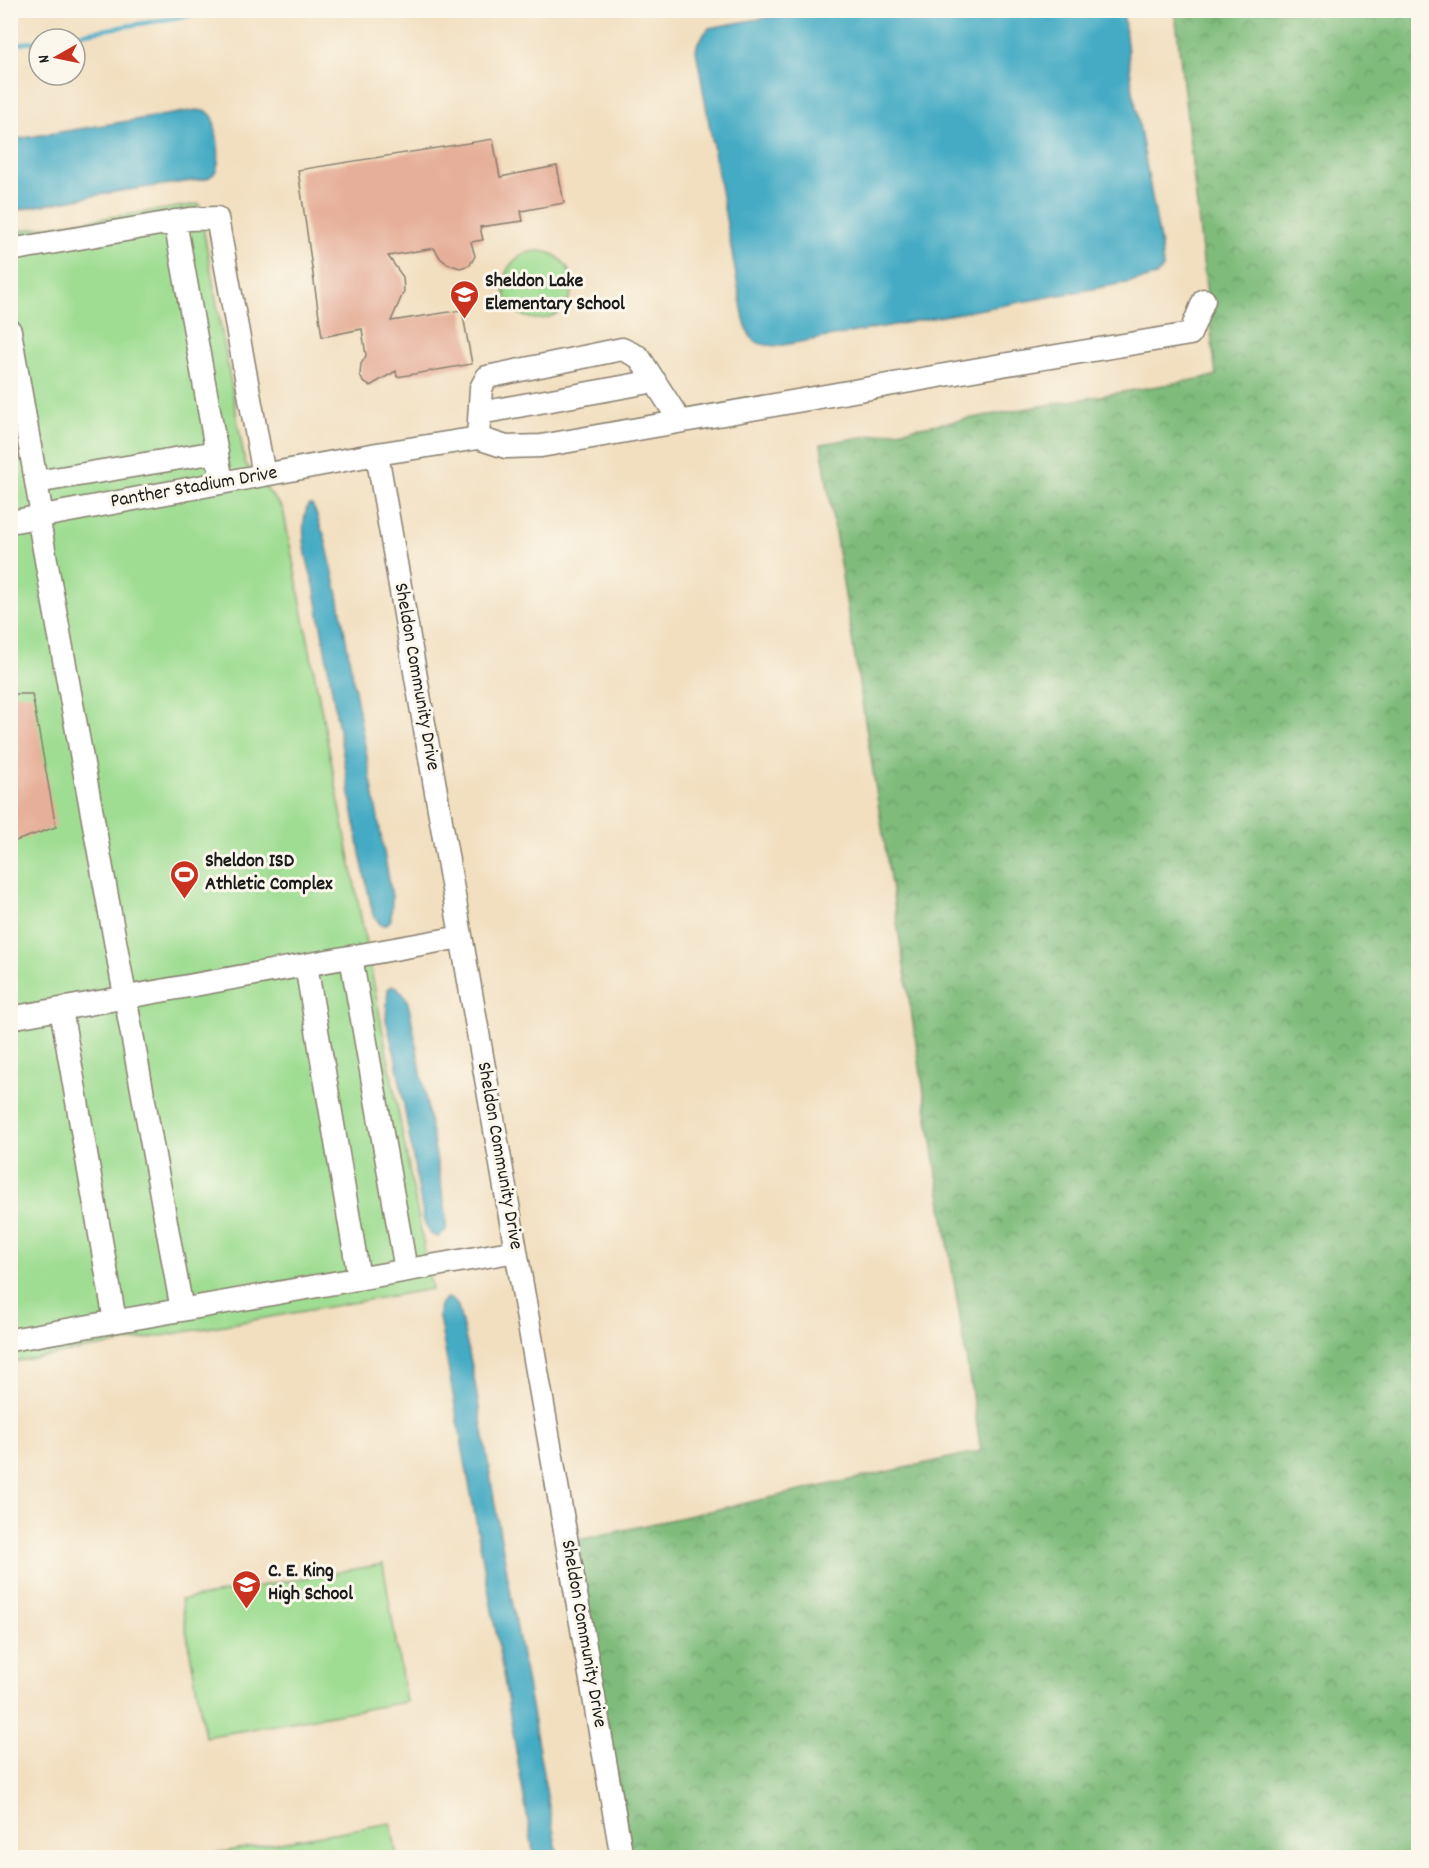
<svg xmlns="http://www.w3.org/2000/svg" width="1429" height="1868" font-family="Dekko,sans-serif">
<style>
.forest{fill:url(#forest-crowns);stroke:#4e6c4c;stroke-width:1.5}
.green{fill:#9fdd92;stroke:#5e7c57;stroke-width:1.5}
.water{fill:#44abc4;stroke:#306470;stroke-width:1.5}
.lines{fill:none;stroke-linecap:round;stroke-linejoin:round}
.stream{stroke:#44abc4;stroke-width:4.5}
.building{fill:#e6af99}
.minor-casing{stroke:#877e6e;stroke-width:25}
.minor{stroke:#fff;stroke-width:22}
.labels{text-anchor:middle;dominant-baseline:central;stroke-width:6;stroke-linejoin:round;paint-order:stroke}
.poi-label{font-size:20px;font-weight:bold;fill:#1c1c1c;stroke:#fbf7ec;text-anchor:start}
.street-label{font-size:20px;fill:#1c1c1c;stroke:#fbf7ec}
</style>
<defs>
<pattern id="forest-crowns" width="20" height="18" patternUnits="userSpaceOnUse" patternTransform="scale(1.5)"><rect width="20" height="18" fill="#7fbc7c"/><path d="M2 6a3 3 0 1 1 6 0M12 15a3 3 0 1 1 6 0" fill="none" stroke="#679865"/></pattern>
</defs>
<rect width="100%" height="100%" fill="#fbf7ec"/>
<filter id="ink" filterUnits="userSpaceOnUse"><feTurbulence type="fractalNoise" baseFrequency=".0167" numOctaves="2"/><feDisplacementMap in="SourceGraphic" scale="12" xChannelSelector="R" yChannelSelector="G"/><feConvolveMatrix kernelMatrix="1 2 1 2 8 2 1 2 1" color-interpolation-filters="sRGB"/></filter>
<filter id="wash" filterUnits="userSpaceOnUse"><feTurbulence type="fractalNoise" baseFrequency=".008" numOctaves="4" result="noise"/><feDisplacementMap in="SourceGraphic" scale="24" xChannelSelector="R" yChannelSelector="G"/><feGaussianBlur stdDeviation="1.35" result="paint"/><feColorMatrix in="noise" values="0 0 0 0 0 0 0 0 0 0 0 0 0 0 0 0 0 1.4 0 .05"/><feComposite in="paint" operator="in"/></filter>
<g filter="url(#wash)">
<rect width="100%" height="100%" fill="#f2dfc0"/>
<path class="forest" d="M1175 11H1415L1418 15V1857H632L574 1541 981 1451 821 444 1216 376Z"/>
<path class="green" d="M199 204 245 463 283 509 432 1289 11 1362V232Z
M504 285a34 34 0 1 1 68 0a34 34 0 1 1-68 0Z
M383 1564 406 1702 205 1737 181 1600Z
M391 1823 397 1857H193Z"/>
<path class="water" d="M803 11H1123L1132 85 1161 247 1163 268 1156 276 1131 282 778 346C756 345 750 343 744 320L696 50 698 42 709 28Z
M197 110 208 112 213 117C216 131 222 156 216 170 215 175 209 177 206 179L120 191 11 211V140Z
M308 505H312C318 514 318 525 324 534L338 595 392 897 391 920 386 925H381L373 915 360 853 314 585C307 562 298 528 308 505Z
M392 986 397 987 407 999 411 1016 446 1213V1230L438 1237 430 1234 424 1221 396 1059 386 1020 388 989Z
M447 1298 453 1300 458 1306 472 1366 498 1522 558 1857H534L497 1638 439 1317C439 1307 439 1303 447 1298Z"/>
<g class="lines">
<path class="stream" d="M49 39 222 10
M10 45 39 41"/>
</g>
<g id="blocks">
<path class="building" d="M493 139 500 177 557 166 564 203 521 211 523 221 480 227 483 240 471 242 475 256 470 265 460 268 448 264 441 259 434 248 388 256 403 277 404 291 391 321 462 310 472 364 397 377 396 371 370 386 363 382 360 375 361 364 366 356 362 329 322 337 298 170Z
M10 694H32L56 827 10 843Z"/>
</g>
</g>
<g filter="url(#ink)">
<use href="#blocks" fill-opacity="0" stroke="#877e6e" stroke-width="1.5"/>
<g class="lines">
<defs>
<path id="minor" d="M175 221 222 482
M10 250 189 219 217 218 264 475
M10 331 42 516
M480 413 655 381
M478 438 481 388 487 377 622 349 639 357 680 421
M377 454 622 1858
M36 482 217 452
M38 516 182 1310
M10 522 377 454 478 438 506 447 541 446 996 366 1190 334 1204 300
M351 957 406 1270
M306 965 359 1278
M61 1009 115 1321
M10 1018 461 937
M10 1340 516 1251"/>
</defs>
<use href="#minor" class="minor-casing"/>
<use href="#minor" class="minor"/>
</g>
</g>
<defs>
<symbol id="school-pin" viewBox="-11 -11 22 30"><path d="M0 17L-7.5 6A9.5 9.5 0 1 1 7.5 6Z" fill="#c8321e" stroke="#fbf7ec"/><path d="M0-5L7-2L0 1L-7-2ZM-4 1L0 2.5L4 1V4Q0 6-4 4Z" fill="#fff"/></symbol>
<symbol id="stadium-pin" viewBox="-11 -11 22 30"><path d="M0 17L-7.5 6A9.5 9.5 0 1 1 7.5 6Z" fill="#c8321e" stroke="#fbf7ec"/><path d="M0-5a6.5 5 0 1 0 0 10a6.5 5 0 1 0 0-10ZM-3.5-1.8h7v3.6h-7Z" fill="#fff"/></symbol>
</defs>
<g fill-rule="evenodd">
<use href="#school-pin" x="448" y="278" width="33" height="45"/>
<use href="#stadium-pin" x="168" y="858" width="33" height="45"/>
<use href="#school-pin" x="230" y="1568" width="33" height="45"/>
</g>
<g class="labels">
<g class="poi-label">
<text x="485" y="282">Sheldon Lake<tspan x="485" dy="23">Elementary School</tspan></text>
<text x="205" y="862">Sheldon ISD<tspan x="205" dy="23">Athletic Complex</tspan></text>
<text x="268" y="1572">C. E. King<tspan x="268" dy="23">High School</tspan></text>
</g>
<g class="street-label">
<text transform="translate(194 488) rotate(-10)">Panther Stadium Drive</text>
<text transform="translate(416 677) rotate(80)">Sheldon Community Drive</text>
<text transform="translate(499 1156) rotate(80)">Sheldon Community Drive</text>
<text transform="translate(583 1634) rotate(80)">Sheldon Community Drive</text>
</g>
</g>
<rect width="1429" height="1868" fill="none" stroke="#fbf7ec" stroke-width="36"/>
<g transform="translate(57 57) rotate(261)"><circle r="28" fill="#fbf7ec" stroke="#a29f99" stroke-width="1.5"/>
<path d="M0-4.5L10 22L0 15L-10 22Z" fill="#c8321e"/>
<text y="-9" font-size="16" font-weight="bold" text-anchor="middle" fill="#1c1c1c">N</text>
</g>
</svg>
